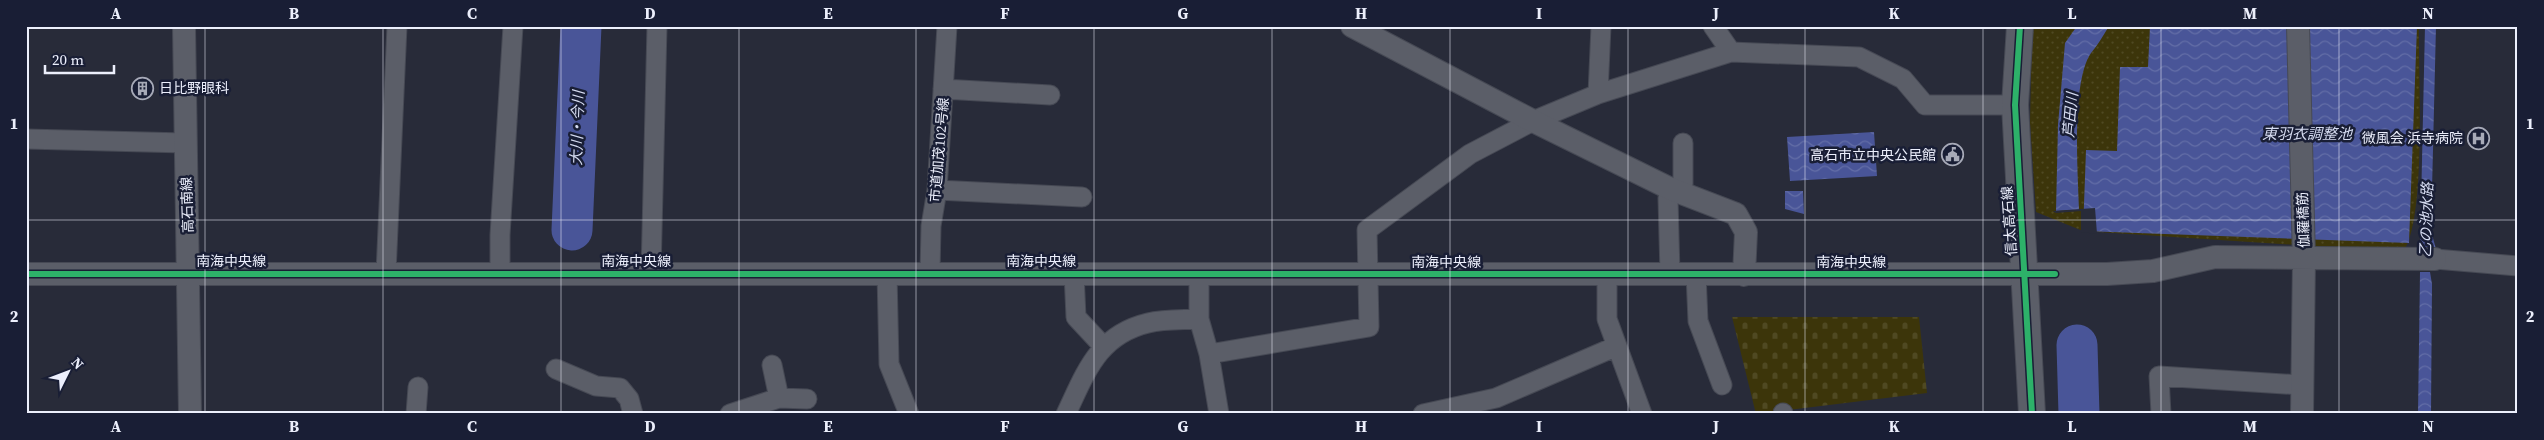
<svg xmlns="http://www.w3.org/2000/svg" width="2544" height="440" font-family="'Source Serif 4','Noto Sans JP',serif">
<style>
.cemetery{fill:url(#cemetery-stones)}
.park{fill:url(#park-dots)}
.water{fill:url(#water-waves)}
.pier{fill:#282b39}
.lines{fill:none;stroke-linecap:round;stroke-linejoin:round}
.river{stroke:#495598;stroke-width:41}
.minor-casing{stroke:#464954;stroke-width:21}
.tertiary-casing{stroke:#464954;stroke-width:24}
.secondary-casing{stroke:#464954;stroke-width:28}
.minor{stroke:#5b5e68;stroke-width:19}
.tertiary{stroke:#5b5e68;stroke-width:22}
.secondary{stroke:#5b5e68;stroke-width:26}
.cycleway-casing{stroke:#191e35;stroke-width:9}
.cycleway{stroke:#2db169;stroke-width:6}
.grid{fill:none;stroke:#eceffc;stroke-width:1;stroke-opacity:0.55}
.labels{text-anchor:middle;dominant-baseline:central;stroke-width:5;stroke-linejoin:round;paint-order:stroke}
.poi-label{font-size:14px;fill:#eceffc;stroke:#191e35;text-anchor:end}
.street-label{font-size:14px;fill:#eceffc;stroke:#191e35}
.water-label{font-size:15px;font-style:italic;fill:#d6dcf1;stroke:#191e35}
.neatline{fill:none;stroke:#eceffc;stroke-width:2}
.grid-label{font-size:16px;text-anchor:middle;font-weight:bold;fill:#eceffc}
</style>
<defs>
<pattern id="cemetery-stones" width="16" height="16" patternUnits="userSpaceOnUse" patternTransform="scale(1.25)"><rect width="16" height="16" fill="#3c350a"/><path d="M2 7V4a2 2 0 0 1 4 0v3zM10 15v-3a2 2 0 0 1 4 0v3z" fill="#4f4922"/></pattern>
<pattern id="park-dots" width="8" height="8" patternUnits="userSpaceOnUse" patternTransform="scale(1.25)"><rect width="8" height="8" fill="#3c350a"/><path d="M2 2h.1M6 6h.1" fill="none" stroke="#4f4922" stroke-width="1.8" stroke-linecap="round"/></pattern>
<pattern id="water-waves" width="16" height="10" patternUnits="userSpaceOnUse" patternTransform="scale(1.25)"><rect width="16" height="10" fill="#495598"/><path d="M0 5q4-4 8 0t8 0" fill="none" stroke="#636ea7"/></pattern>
</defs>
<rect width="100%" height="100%" fill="#282b39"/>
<path class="cemetery" d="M1732 317H1919L1927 393 1756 414Z"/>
<path class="park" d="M2032 26H2419C2418 74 2427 218 2403 252L2083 231 2036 212 2030 123Z"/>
<path class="water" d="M2077 26H2109C2103 36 2097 46 2091 53 2071 82 2078 175 2079 210L2056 211 2058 125 2065 43Z
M2150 26H2417L2409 243 2083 231 2086 150 2117 151 2120 67H2148Z
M2425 26H2436L2431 231 2436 249 2420 250Z
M1874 132 1877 176 1790 181 1787 137Z
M1785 191H1803L1804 214 1785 209Z
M2420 272H2430L2432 284 2431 414H2418Z
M2085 343 2087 380H2068L2067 344Z
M2098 404V414H2059V406Z"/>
<path class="pier" d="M2095 208 2097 234 2081 232V211L2056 213 2053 211Z"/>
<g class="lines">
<path class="river" d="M572 230 581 26
M2077 345 2079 414"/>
<defs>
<path id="minor" d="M1713 26 1731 52
M943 89 1050 95
M1598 94 1601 26
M26 139 185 143
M937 190 1082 197
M2435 259 2518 266
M386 273 397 26
M500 273V235L513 26
M651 273 657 26
M887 273 889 364 909 414
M930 273 931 226 937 190 947 26
M1074 273 1076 317 1103 346
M1607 273V319L1642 414
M1199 274V319L1209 354 1219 414
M1670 274 1668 198 1683 184V143
M1696 274 1698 321 1722 385
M1209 354 1369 327 1367 230 1470 154 1533 121 1598 94 1731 52 1859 57 1903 79 1925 105H2015
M772 365 779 398
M556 369 596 386 620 388 629 399 633 414
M1783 413V414
M416 414 418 387
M730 414 779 398 807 399
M1066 414C1086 372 1098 335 1148 323 1164 319 1183 320 1199 319
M1423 414 1496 398 1617 346
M2161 414 2159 376 2301 385"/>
<path id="tertiary" d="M184 26C185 156 189 284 190 414
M1352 26 1533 121 1671 189 1736 214 1746 232 1744 275
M2298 26 2304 259 2302 414
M26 274H2107L2153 271 2215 257 2435 259"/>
<path id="secondary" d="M2020 26 2015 105 2032 414"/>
</defs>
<use href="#minor" class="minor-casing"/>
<use href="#tertiary" class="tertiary-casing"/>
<use href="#secondary" class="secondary-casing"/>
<use href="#minor" class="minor"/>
<use href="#tertiary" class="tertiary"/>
<use href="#secondary" class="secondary"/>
<defs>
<path id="cycleway" d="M2020 26 2015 105 2032 414
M26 274H2055"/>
</defs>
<use href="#cycleway" class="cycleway-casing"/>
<use href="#cycleway" class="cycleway"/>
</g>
<path class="grid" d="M205 26V414M383 26V414M561 26V414M739 26V414M916 26V414M1094 26V414M1272 26V414M1450 26V414M1628 26V414M1805 26V414M1983 26V414M2161 26V414M2339 26V414M26 220H2518"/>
<defs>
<symbol id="building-ring" viewBox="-11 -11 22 22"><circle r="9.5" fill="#191e35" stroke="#a7aab8" stroke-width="1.5"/><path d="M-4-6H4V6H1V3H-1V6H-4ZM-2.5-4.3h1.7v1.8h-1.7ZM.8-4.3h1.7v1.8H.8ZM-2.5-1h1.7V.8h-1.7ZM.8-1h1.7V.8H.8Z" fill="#a7aab8"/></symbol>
<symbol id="hospital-ring" viewBox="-11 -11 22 22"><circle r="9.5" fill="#191e35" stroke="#a7aab8" stroke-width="1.5"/><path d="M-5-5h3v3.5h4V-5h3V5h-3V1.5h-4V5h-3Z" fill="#a7aab8"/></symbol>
<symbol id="civic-ring" viewBox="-11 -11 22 22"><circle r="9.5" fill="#191e35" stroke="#a7aab8" stroke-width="1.5"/><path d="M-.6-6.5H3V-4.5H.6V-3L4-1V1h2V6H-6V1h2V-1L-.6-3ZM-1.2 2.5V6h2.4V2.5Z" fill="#a7aab8"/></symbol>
</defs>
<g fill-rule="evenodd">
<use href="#building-ring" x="130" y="76" width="25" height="25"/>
<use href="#hospital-ring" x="2466" y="126" width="25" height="25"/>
<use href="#civic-ring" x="1940" y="142" width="25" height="25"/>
</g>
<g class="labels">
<g class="poi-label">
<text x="159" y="88" text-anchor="start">日比野眼科</text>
<text x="2463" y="138">微風会 浜寺病院</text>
<text x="1936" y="155">高石市立中央公民館</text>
</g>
<g class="street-label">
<text transform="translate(939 150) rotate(-85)">市道加茂102号線</text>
<text transform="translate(187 205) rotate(-92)">高石南線</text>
<text transform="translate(2303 220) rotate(-92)">伽羅橋筋</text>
<text transform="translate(2009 221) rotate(-94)">信太高石線</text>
<text x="231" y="261">南海中央線</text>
<text x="636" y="261">南海中央線</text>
<text x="1041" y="261">南海中央線</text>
<text x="1446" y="262">南海中央線</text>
<text x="1851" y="262">南海中央線</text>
</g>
<g class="water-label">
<text transform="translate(2070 115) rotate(-85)">芦田川</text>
<text transform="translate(577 128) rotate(-88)">大川・今川</text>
<text x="2307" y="133">東羽衣調整池</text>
<text transform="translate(2426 220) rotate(-88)">乙の池水路</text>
</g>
</g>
<rect width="2544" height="440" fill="none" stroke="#191e35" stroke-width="55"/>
<g transform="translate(68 372) rotate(48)" stroke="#191e35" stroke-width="4" paint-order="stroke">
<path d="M0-4L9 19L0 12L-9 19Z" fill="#eceffc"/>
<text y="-8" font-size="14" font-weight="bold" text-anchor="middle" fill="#eceffc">N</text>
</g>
<path d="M45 65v8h69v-8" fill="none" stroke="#eceffc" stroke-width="2.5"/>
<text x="52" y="65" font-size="15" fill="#eceffc" stroke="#191e35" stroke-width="4" paint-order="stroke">20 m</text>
<rect x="28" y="28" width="2488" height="384" class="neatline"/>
<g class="grid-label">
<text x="116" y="19">A</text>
<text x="294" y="19">B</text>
<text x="472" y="19">C</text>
<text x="650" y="19">D</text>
<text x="828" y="19">E</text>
<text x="1005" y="19">F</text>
<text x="1183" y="19">G</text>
<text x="1361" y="19">H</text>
<text x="1539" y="19">I</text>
<text x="1716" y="19">J</text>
<text x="1894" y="19">K</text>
<text x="2072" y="19">L</text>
<text x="2250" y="19">M</text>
<text x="2428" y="19">N</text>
<text x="14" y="129">1</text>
<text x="2530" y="129">1</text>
<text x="14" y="322">2</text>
<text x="2530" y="322">2</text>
<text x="116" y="432">A</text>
<text x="294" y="432">B</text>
<text x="472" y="432">C</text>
<text x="650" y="432">D</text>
<text x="828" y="432">E</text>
<text x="1005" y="432">F</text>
<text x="1183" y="432">G</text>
<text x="1361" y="432">H</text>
<text x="1539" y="432">I</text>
<text x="1716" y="432">J</text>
<text x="1894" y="432">K</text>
<text x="2072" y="432">L</text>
<text x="2250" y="432">M</text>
<text x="2428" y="432">N</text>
</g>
</svg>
